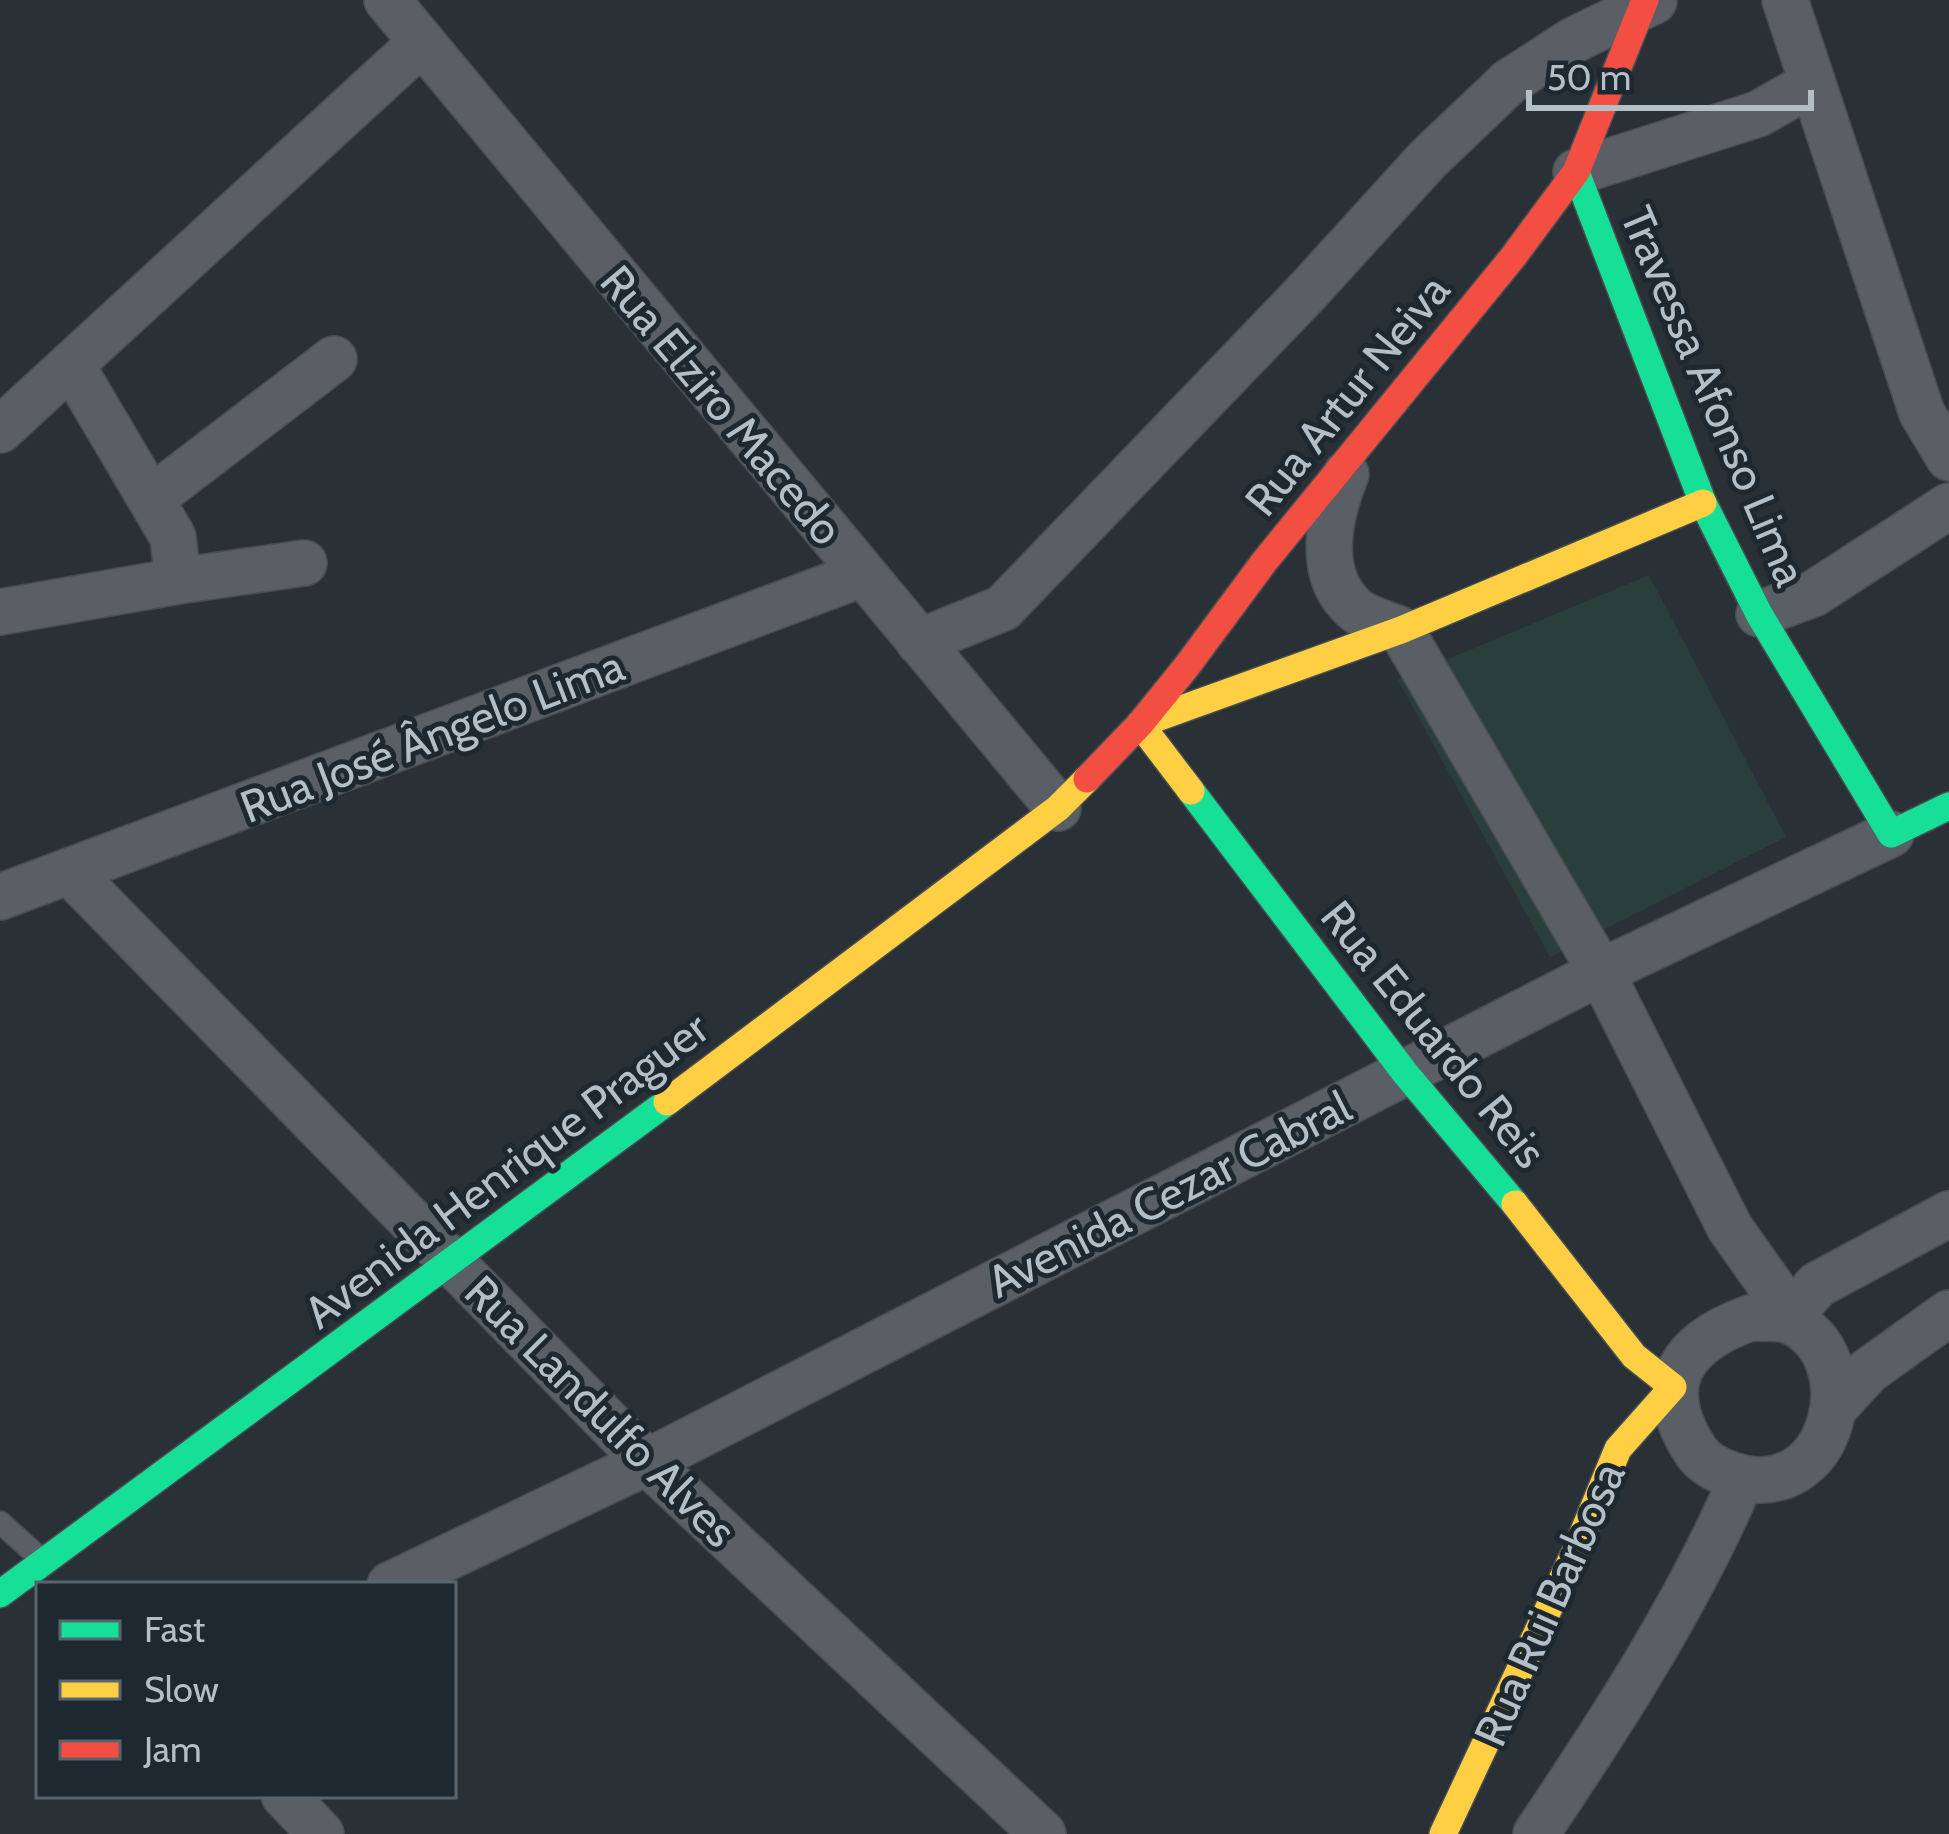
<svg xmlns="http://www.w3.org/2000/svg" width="1949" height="1834" font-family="Cabin,sans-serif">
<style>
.green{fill:#2a3e3c}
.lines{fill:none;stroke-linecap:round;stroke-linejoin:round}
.lane-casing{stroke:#484d51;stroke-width:24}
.street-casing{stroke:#484d51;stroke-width:48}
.fast-casing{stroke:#484d51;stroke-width:30}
.slow-casing{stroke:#484d51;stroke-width:30}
.jam-casing{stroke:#484d51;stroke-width:30}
.lane{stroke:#595f64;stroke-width:21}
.street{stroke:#595f64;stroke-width:45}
.fast{stroke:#16e098;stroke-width:27}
.slow{stroke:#ffcf43;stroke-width:27}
.jam{stroke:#f24e42;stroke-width:27}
.labels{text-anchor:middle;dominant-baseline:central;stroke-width:10;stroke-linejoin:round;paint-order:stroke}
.street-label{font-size:45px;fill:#b4bec7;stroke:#1d2830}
</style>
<rect width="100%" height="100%" fill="#2a3136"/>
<path class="green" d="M1649 575 1786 837 1550 957 1398 680Z"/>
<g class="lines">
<defs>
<path id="lane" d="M0 1522 41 1559"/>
<path id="street" d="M387 0 1058 808
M1785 0 1922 413 1949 458
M1576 172 1758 114 1811 84
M0 430 422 42
M1346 474C1329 516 1315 576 1356 610 1367 619 1387 624 1401 630L1601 972 1730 1228 1776 1293 1786 1320 1817 1285 1949 1214
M152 498 334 359
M178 581 304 563
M0 612 178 581 173 537 72 366
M1759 614 1813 594 1949 506
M919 642 1003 608 1306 293 1428 159 1509 82 1574 40 1654 1
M70 872 647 1462 1043 1834
M0 897 862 574
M1750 1318C1760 1319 1777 1317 1787 1320 1870 1351 1837 1509 1732 1475 1717 1470 1703 1463 1695 1450 1652 1383 1683 1342 1750 1318Z
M1834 1408 1868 1371 1949 1313
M390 1585 647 1462 1601 972 1891 834
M284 1795 321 1834
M1536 1834C1612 1721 1688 1604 1742 1478"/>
<path id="fast" d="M1576 172 1703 503 1759 614 1891 834 1949 806
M1191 791 1405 1073 1515 1204
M0 1594 667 1102"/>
<path id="slow" d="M1191 791 1140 724 1401 630 1703 503
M667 1102 1058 808 1087 779
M1443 1834 1577 1548 1618 1449 1673 1387 1634 1356 1515 1204"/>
<path id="jam" d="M1087 779 1140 724 1187 666 1264 562 1513 257 1576 172 1645 0"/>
</defs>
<use href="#lane" class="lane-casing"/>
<use href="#street" class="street-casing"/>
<use href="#fast" class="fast-casing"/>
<use href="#slow" class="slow-casing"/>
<use href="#jam" class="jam-casing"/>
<use href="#lane" class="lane"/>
<use href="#street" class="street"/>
<use href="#fast" class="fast"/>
<use href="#slow" class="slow"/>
<use href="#jam" class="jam"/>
</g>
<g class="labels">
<g class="street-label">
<text transform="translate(1347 395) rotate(-51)">Rua Artur Neiva</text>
<text transform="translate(1714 396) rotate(67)">Travessa Afonso Lima</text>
<text transform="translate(722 405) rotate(50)">Rua Elziro Macedo</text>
<text transform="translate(432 736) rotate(-21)">Rua José Ângelo Lima</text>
<text transform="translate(1434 1034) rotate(51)">Rua Eduardo Reis</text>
<text transform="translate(506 1170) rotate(-37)">Avenida Henrique Praguer</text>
<text transform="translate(1169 1194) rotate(-27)">Avenida Cezar Cabral</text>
<text transform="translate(601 1411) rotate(45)">Rua Landulfo Alves</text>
<text transform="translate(1549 1604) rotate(-66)">Rua Rui Barbosa</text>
</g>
</g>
<rect x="36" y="1582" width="420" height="216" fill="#1d2830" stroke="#59646c" stroke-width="3"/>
<rect x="60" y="1621" width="60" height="18" fill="#16e098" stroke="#59646c" stroke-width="3"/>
<text x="144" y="1642" font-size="36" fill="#b4bec7">Fast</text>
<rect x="60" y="1681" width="60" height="18" fill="#ffcf43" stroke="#59646c" stroke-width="3"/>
<text x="144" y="1702" font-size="36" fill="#b4bec7">Slow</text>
<rect x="60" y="1741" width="60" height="18" fill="#f24e42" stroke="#59646c" stroke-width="3"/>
<text x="144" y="1762" font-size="36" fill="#b4bec7">Jam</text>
<path d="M1529 90v18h282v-18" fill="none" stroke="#b4bec7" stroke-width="6"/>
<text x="1547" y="90" font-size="36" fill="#b4bec7" stroke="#1d2830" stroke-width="9" paint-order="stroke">50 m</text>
</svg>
